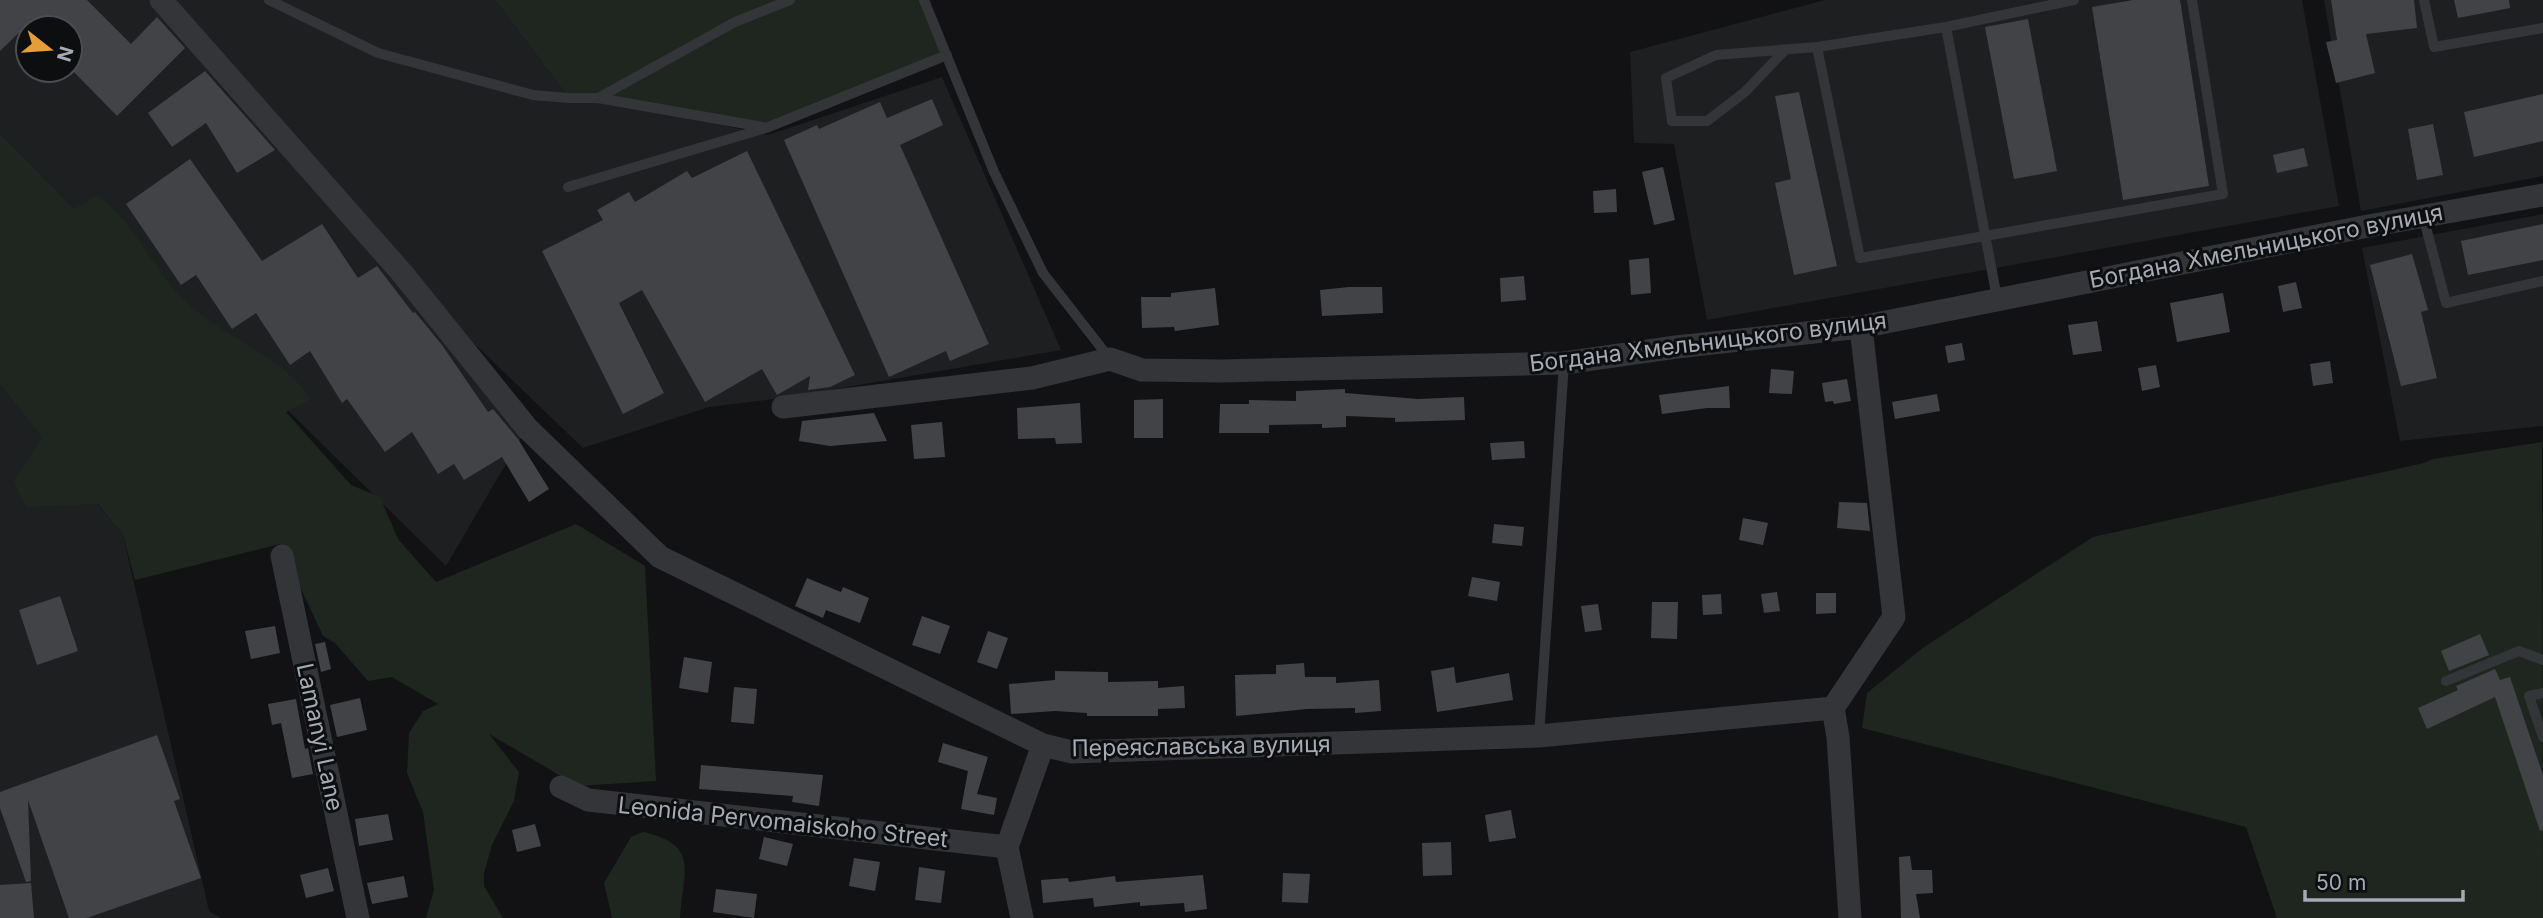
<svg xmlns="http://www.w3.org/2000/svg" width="2543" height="918" font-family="Inter,sans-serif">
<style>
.built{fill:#1e1f21;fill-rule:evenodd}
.green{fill:#1f261f}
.building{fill:#414347}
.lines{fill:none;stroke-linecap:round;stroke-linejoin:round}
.lane{stroke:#343539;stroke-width:10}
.street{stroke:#343539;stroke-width:23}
.labels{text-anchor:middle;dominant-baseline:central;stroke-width:6;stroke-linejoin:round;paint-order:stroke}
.street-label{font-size:23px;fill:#a5aab4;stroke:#0d0e0f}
</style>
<rect width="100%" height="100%" fill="#121214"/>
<path class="built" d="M0 0H495L569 98H598L768 135 942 77 1061 350 789 397 709 407 583 448 407 279 527 428 446 566 260 383 53 190 0 134ZM28 28H70V70H28Z
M1825 0H2302L2339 206 1707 320 1674 144 1634 143 1630 52Z
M2324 0H2543V176L2361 211Z
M2543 214V426L2400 441 2362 248Z
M0 385 123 535 209 911 221 918H0Z"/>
<path class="green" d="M495 0H923L947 55 766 128 569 98Z
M0 134 74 209 97 195C138 225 151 269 185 301 224 338 279 353 311 399L286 412 351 485 380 497 398 539 436 582 576 524 645 566 656 781 578 786 489 734 519 772 514 801 492 845 484 873V886L503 918H426L434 890 423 812 407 773 409 733 423 711 438 704 392 677 368 681 335 643 323 636 280 544 135 580 123 535 98 504 26 507 14 481 42 437 0 385Z
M2542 442 2543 918H2277L2246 827 1862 728 1867 693 1924 647 2093 537 2424 463 2433 459Z
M643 832C700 845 683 870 680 918H612L604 883 631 837Z"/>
<path class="building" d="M0 0H87L131 44 157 17 185 48 117 116 70 68V28H24L0 51Z
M2133 0H2180L2209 186 2123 200 2092 7Z
M2331 0H2414L2417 28 2366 34 2375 73 2336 83 2326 42 2337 40Z
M2454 0H2509L2510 8 2458 18Z
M2028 19 2057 171 2014 179 1985 27Z
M205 71 275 150 237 173 206 123 172 147 148 113Z
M1799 92 1837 266 1794 275 1775 183 1791 179 1775 96Z
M2543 94V141L2474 157 2464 112Z
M932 99 943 125 900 145 989 344 950 361 946 351 889 377 784 140 817 125 819 129 880 102 887 118Z
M2433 124 2443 175 2417 180 2408 129Z
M2304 148 2308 166 2277 173 2273 155Z
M747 151 855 375 830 387 808 390 810 376 777 395 762 369 705 402 642 290 619 303 664 393 623 414 542 251 603 220 597 210 629 192 635 202 687 171 692 178Z
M190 159 262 261 322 224 358 278 377 266 413 313 415 312 442 345 488 412 493 409 518 439 549 489 529 502 502 457 464 480 454 464 438 474 412 432 385 452 347 399 342 403 310 351 290 365 256 313 232 329 196 275 181 285 126 204Z
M1663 167 1675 220 1654 225 1642 172Z
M1616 189 1617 212 1594 213 1593 191Z
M2543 224V260L2468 275 2461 241Z
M2412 254 2428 310 2421 312 2437 378 2401 386 2370 265Z
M1649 258 1651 293 1631 295 1629 260Z
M1524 276 1526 300 1501 302 1500 278Z
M2296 282 2302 308 2283 312 2278 286Z
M1349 287H1382L1383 313 1322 316 1320 290Z
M1215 288 1219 325 1175 331 1174 327 1142 328 1141 297H1171V293Z
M2223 293 2230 332 2177 342 2170 303Z
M2097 321 2102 351 2073 355 2068 325Z
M1962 343 1965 360 1948 363 1945 346Z
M2330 361 2333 383 2313 386 2310 364Z
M2156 365 2160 387 2142 391 2138 368Z
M1771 369 1794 371 1792 394 1769 393Z
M1847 379 1851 401 1834 404 1833 401 1825 402 1822 383Z
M1729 386 1730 408H1707L1662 414 1659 395Z
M1345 389V393L1418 399 1464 397 1465 420 1395 422V418L1346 416V427L1322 428V424L1269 425V433H1219L1220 404H1249V400L1296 401V391Z
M1937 394 1940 411 1895 419 1892 402Z
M1163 399V438H1134V400Z
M1080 403 1082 443 1056 444 1055 438 1018 439 1017 408Z
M874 413 887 441 830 446 799 441 802 421Z
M942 422 945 457 914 459 911 425Z
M1524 441 1525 458 1492 460 1490 443Z
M1839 502 1867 503 1870 531 1837 528Z
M1743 518 1768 523 1763 545 1739 540Z
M1494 524 1524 527 1522 546 1492 543Z
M1472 577 1500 582 1497 601 1468 596Z
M807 578 841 592 843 587 869 598 860 623 826 610 823 618 795 606Z
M1777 592 1780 611 1764 613 1761 594Z
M1816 593H1836V613L1816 614Z
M1721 594 1722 614 1703 615 1702 595Z
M60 596 78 651 37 665 19 610Z
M1652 602H1678L1677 639 1651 638Z
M1598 604 1602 630 1585 632 1581 606Z
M922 616 950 626 940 654 912 645Z
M275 626 280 653 251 659 245 631Z
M988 631 1008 638 997 669 977 662Z
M2480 634 2489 655 2449 671 2441 651Z
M325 642 331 669 321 672 315 644Z
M684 657 712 662 708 693 679 688Z
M1304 663 1305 677H1336V683L1379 680 1381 711 1355 713V708L1307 709 1236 716 1235 675 1276 674V665Z
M1454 667 1456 683 1509 673 1513 700 1437 712 1431 671Z
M2495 669 2500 680 2510 677 2543 775V830L2540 831 2495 697 2427 729 2418 708 2458 690 2456 686Z
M1055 671 1108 672V682L1158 681V688L1184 686 1185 708 1158 709V716H1087V713L1055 711 1011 714 1009 684 1055 680Z
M734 687 757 689 754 724 731 722Z
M360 698 367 730 337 737 330 705Z
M296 699 305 749 308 748 313 774 292 778 281 723 272 725 268 704Z
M157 735 180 799 174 801 201 878 87 918H69L28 800 31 881 26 882 0 808V792Z
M943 743 988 757 977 794 997 798 994 815 961 809 968 771 938 762Z
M701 765 823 775 819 806 792 802 793 796 699 789Z
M1511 810 1516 838 1489 842 1485 815Z
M388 814 393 840 359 846 355 819Z
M535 824 541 846 517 852 512 830Z
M764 837 793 844 787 866 759 859Z
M1451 842 1452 875 1423 876 1422 843Z
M1910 856 1912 870H1932L1933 893 1916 894 1920 918H1901L1899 857Z
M854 858 880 862 875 891 849 886Z
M919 867 945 871 941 903 915 900Z
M328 868 334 891 306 898 300 875Z
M1283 873 1310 874 1308 903 1282 902Z
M1203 875 1207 909 1185 912 1184 903 1140 906V902L1094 907 1093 898 1043 903 1041 880 1068 878 1069 882 1115 876 1116 882Z
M404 876 408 897 372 904 367 883Z
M31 883 34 918H0V885Z
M716 889 757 894 754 918 713 912Z"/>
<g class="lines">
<path class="lane" d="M269 0 378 53 533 95 569 98H598L735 22 790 0
M924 0 994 172 1043 273 1110 359
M2424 0 2434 47 2543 28
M1946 27 1817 47 1860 258 2223 194 2192 0
M1785 50 1745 92 1707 121H1672L1666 78 1716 55 1817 47
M598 98 763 127
M568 187 766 128 947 55
M2423 216 2446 303 2543 281
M1997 298 1946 27 2074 0
M2446 681 2519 651 2543 660
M2543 693 2529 696 2543 737
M1539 736 1564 363"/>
<path class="street" d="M161 0 402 273 527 428 660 557 1043 745 1072 752 1539 736 1833 708
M783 407 1032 378 1110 359 1142 370 1222 371 1564 363 1676 347 1861 327 2363 227 2543 195
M282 556 358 918
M1833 708 1894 617 1861 327
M1833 708 1838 737 1850 918
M561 787 588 800 1007 847
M1022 918 1007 847 1043 745"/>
</g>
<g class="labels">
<g class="street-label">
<text transform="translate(2266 246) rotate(-11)">Богдана Хмельницького вулиця</text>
<text transform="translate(1708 342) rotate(-7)">Богдана Хмельницького вулиця</text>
<text transform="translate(320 737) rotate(78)">Lamanyi Lane</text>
<text transform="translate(1201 746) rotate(-1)">Переяславська вулиця</text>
<text transform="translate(783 822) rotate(6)">Leonida Pervomaiskoho Street</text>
</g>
</g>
<g transform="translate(49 49) rotate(107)"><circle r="33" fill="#0d0e0f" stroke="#4a4c51" stroke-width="2"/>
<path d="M0-5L12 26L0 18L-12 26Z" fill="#e79d37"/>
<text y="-10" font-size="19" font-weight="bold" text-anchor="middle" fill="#a5aab4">N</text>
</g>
<path d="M2305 890v10h158v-10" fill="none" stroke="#a5aab4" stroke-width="3.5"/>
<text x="2316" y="890" font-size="21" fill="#a5aab4" stroke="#0d0e0f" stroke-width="5" paint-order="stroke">50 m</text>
</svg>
